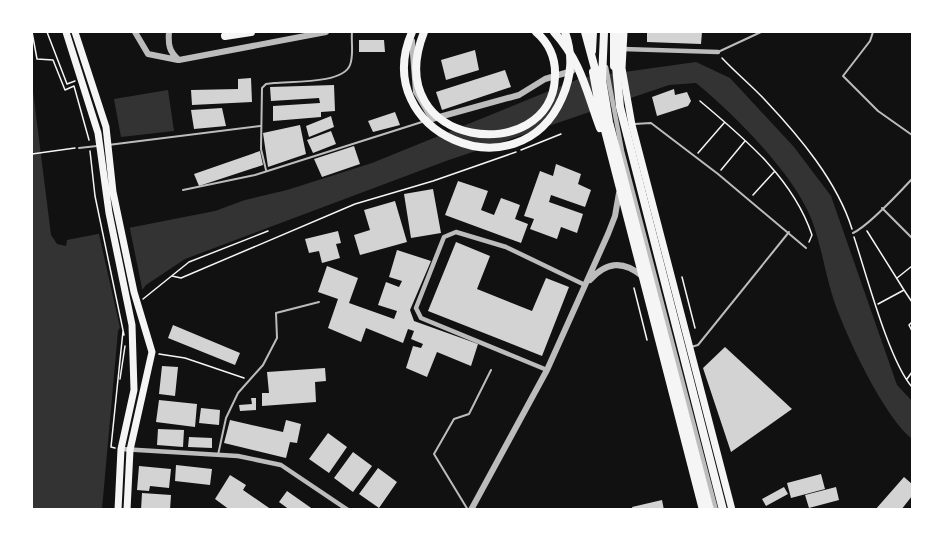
<svg xmlns="http://www.w3.org/2000/svg" width="944" height="541" font-family="'Nunito Sans',sans-serif">
<style>
.water{fill:#333}
.pier{fill:#111}
.building{fill:#d3d3d3}
.lines{fill:none;stroke-linecap:round;stroke-linejoin:round}
.path{stroke:#f5f5f5;stroke-width:1.5}
.service{stroke:#bcbcbc;stroke-width:2}
.minor{stroke:#bcbcbc;stroke-width:4.5}
.tertiary{stroke:#bcbcbc;stroke-width:6}
.secondary{stroke:#f5f5f5;stroke-width:7}
.primary{stroke:#f5f5f5;stroke-width:8}
.trunk{stroke:#f5f5f5;stroke-width:8}
</style>
<rect width="100%" height="100%" fill="#111"/>
<path class="water" d="M696 62 730 78 794 147 831 196 897 385 912 401V439C885 417 852 348 839 314 826 283 823 249 811 218 793 173 733 113 696 83L669 85 446 161 185 259 146 285 134 300 118 331 102 509H32V83L51 235 57 244 66 246 67 240 215 211 245 200 287 190 372 163 581 78Z
M168 90 174 131 121 137 114 99Z"/>
<path class="pier" d="M129 224 143 293 132 309 131 305 121 332 98 230Z"/>
<path class="building" d="M647 32H702L701 44 647 42Z
M359 40H384L385 52H359Z
M475 50 479 70 446 80 441 60Z
M505 70 511 87 442 110 436 92Z
M251 78 252 102 192 105 191 90 238 89V79Z
M334 85 335 111 321 112V117L273 121V106L320 103 319 98 271 101 270 87Z
M674 89 675 95 687 92 691 101 688 106 657 116 652 97Z
M222 108 226 126 194 129 191 110Z
M395 112 400 125 373 132 368 121Z
M331 116 334 127 309 137 306 126Z
M300 125 306 154 268 167 263 133Z
M331 131 336 144 313 153 307 140Z
M354 146 360 164 322 177 314 159Z
M260 151 263 165 199 186 194 174Z
M556 164 581 174 578 184 591 190 585 207 551 195 549 202 583 214 577 233 561 227 557 239 530 229 534 219 524 216 540 171 553 176Z
M458 181 488 191 481 210 494 215 501 198 520 205 515 219 528 224 521 243 445 215Z
M433 189 441 233 411 238 404 194Z
M395 201 407 242 360 255 354 235 370 230 364 210Z
M338 231 341 243 336 244 340 258 322 263 319 251 309 253 305 239Z
M456 242 490 256 477 289 532 311 546 278 569 287 542 356 428 311Z
M397 250 431 261 410 310 414 321 478 344 471 366 437 352 427 377 406 368 413 346 421 348 423 344 411 339 414 331 408 329 403 343 366 328 361 342 328 328 338 299 318 292 327 266 358 278 349 303 394 319 397 311 378 305 386 282 399 287 402 281 389 277Z
M173 325 240 353 235 365 168 338Z
M725 347 792 409 731 452 703 368Z
M162 366 178 367 175 396 159 394Z
M325 368 326 381 315 382 316 402 262 406V393H269L267 372Z
M251 398H256V410L240 411 239 405 252 404Z
M159 400 197 404 195 427 156 422Z
M201 408 220 410 219 425 199 423Z
M230 420 283 432 286 420 301 424 297 443 290 442 286 458 224 443Z
M158 429 184 430 183 447 157 445Z
M328 433 347 447 329 473 309 459Z
M189 437 212 438V448L188 447Z
M353 452 372 466 353 492 334 478Z
M176 465 212 469 210 485 175 481Z
M139 466 171 469 169 488 150 486 149 491 137 490Z
M378 468 397 482 379 508 359 494Z
M821 474 825 489 791 498 787 483Z
M230 475 246 485 243 490 272 510H230L215 499Z
M904 477 912 484V496L901 510H875Z
M784 487 788 494 766 506 762 499Z
M836 487 839 500 809 508 805 495Z
M287 491 314 510H290L279 502Z
M142 493 171 495 170 510H141Z
M662 500 664 510H633L632 507Z"/>
<g class="lines">
<path class="path" d="M32 32 37 59 53 60 65 90 74 86 89 140
M47 32 67 84 75 81
M722 58C736 73 751 85 765 100 799 136 837 181 852 229
M700 101C745 139 793 178 812 235L809 242
M521 150 561 134
M90 151 95 196 124 335
M698 153 724 123
M32 154 75 148
M721 170 745 141
M753 195 774 172
M867 231 904 290
M854 237C866 273 889 361 912 387
M172 276 181 278 355 204 433 181 516 152
M682 277 695 328
M897 278 912 266
M634 288 647 340
M143 299 189 262 268 231
M878 304 904 290 912 302
M912 322 909 325 912 331
M159 354 185 358 244 378
M120 379 125 346
M907 379 912 372
M115 448 111 447 123 331"/>
<path class="service" d="M873 32 870 41 843 76 878 111 912 135
M718 52 761 32
M634 124 651 123 718 174 806 248
M108 145 260 126
M79 148 97 146
M266 170 261 149 262 88 266 84 274 83C292 81 343 84 350 65 354 55 351 42 352 32
M183 190 255 175 425 121
M882 208 912 238
M853 233C868 226 899 193 912 179
M691 347 698 345 789 232
M218 455 226 418 238 393 263 365 277 338 276 313 319 302
M468 510 434 454 454 419 469 414 491 370"/>
<path class="minor" d="M623 49 718 52
M606 67 622 151 716 510
M547 370 421 318 416 308 444 237 456 232 506 247 585 285
M121 449 238 456 281 465 348 510"/>
<path class="tertiary" d="M135 32 148 54 178 60
M169 32C168 44 169 52 179 60L326 32
M412 41 416 92 432 119 519 95 545 79 572 71
M590 280C606 262 623 260 642 276
M471 510 547 370 608 234 615 216 619 193"/>
<path class="secondary" d="M66 32 98 133 109 213 132 325 134 390 121 449 118 510
M75 32 106 127 113 192 134 292 152 352 130 450 127 510
M624 32 622 68 632 125 732 510"/>
<path class="primary" d="M554 32C582 63 586 91 600 128
M225 36 251 32
M592 51 593 32
M614 66V32
M593 72 600 111 703 510"/>
<path class="trunk" d="M412 32C368 133 519 197 562 98 572 75 573 55 565 32
M424 32C378 149 552 168 555 77 556 58 550 44 536 32
M585 32 598 80
M604 32 602 80 609 122 710 510
M619 32 616 67 620 107 723 510"/>
</g>
<rect width="944" height="541" fill="none" stroke="#ffffff" stroke-width="66"/>
</svg>
